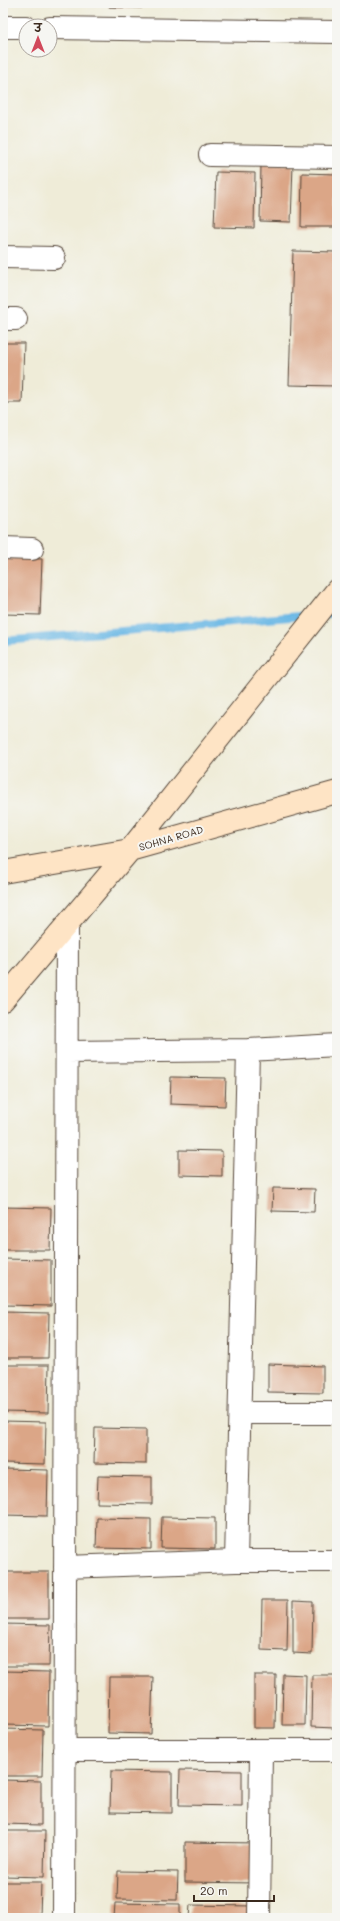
<svg xmlns="http://www.w3.org/2000/svg" width="340" height="1921" font-family="Mali,'Playpen Sans Deva',sans-serif">
<style>
.lines{fill:none;stroke-linecap:round;stroke-linejoin:round}
.stream{stroke:#6bb8e5;stroke-width:8}
.building{fill:#dba687}
.street-casing{stroke:#56473a;stroke-width:24}
.secondary-casing{stroke:#56473a;stroke-width:24}
.street{stroke:#fff;stroke-width:22}
.secondary{stroke:#fee4c5;stroke-width:22}
.labels{text-anchor:middle;dominant-baseline:central;stroke-width:4;stroke-linejoin:round;paint-order:stroke}
.street-label{font-size:10px;fill:#3b2a1e;stroke:#f6f6f2}
</style>
<rect width="100%" height="100%" fill="#f6f6f2"/>
<filter id="ink" filterUnits="userSpaceOnUse"><feTurbulence type="fractalNoise" baseFrequency=".025" numOctaves="2"/><feDisplacementMap in="SourceGraphic" scale="8" xChannelSelector="R" yChannelSelector="G"/><feConvolveMatrix kernelMatrix="1 2 1 2 8 2 1 2 1" color-interpolation-filters="sRGB"/></filter>
<filter id="wash" filterUnits="userSpaceOnUse"><feTurbulence type="fractalNoise" baseFrequency=".012" numOctaves="4" result="noise"/><feDisplacementMap in="SourceGraphic" scale="16" xChannelSelector="R" yChannelSelector="G"/><feGaussianBlur stdDeviation="0.9" result="paint"/><feColorMatrix in="noise" values="0 0 0 0 0 0 0 0 0 0 0 0 0 0 0 0 0 1.4 0 .05"/><feComposite in="paint" operator="in"/></filter>
<g filter="url(#wash)">
<rect width="100%" height="100%" fill="#efecd8"/>
<g class="lines">
<path class="stream" d="M3 641 337 613"/>
</g>
<g id="blocks">
<path class="building" d="M109 3H142V8L109 7Z
M261 164 293 165 291 222 260 221Z
M216 172 255 173 254 228 214 227Z
M302 173 337 174V227H301Z
M293 251 337 252V386L289 385Z
M3 343H24L22 403H3Z
M3 492H5L4 524H3Z
M5 558 42 559 40 615 4 614Z
M171 1077 226 1078 225 1106 170 1104Z
M179 1150 222 1151V1176L179 1175Z
M273 1188 315 1189 314 1212 272 1211Z
M3 1207 51 1208 50 1250H3Z
M3 1259 51 1260V1306L3 1305Z
M3 1312 49 1313 48 1358H3Z
M336 1344H337V1362H335Z
M268 1364 323 1366V1393L268 1392Z
M3 1365H49L48 1413 3 1412Z
M335 1366H337V1393L334 1392Z
M3 1421 46 1422 45 1464 3 1463Z
M95 1428 146 1429V1464L94 1463Z
M3 1469 48 1470 47 1516 3 1515Z
M98 1476 152 1477V1504L97 1503Z
M162 1517 215 1518V1549L161 1548Z
M97 1518 151 1519V1549L96 1548Z
M3 1572H49V1619H3Z
M262 1600H288L287 1651 261 1650Z
M293 1601 313 1602 312 1654 293 1653Z
M3 1624 50 1625 49 1666H3Z
M3 1671 49 1672 48 1726 3 1725Z
M283 1674 306 1675 305 1725H282Z
M254 1675H276L275 1728H254Z
M312 1675H336L335 1728 311 1727Z
M109 1677H153L151 1734 108 1733Z
M3 1729 43 1730 42 1776H3Z
M180 1770 242 1771V1806L179 1805Z
M111 1771 172 1772V1813L110 1812Z
M3 1780 41 1781V1825L3 1824Z
M3 1831H45L44 1877 3 1876Z
M185 1842 258 1843 257 1883 185 1882Z
M118 1871 178 1872 177 1900 117 1899Z
M3 1882H41L40 1918H3Z
M115 1903 180 1904V1918H114Z
M190 1905 254 1906V1918H189Z"/>
</g>
</g>
<g filter="url(#ink)">
<use href="#blocks" fill-opacity="0" stroke="#56473a" stroke-width="1"/>
<g class="lines">
<defs>
<path id="street" d="M3 27H26
M50 28 337 32
M210 155 337 157
M3 257 54 258
M3 319H16
M3 548 32 549
M67 1052 248 1050 337 1045
M240 1413H337
M236 1561 248 1050
M65 1567 236 1561H337
M64 1750H337
M64 1918 67 925
M259 1918 261 1750"/>
<path id="secondary" d="M3 872 130 850 337 792
M3 1000 130 850 337 590"/>
</defs>
<use href="#street" class="street-casing"/>
<use href="#secondary" class="secondary-casing"/>
<use href="#street" class="street"/>
<use href="#secondary" class="secondary"/>
</g>
</g>
<g class="labels">
<g class="street-label">
<text transform="translate(171 838) rotate(-16)">SOHNA ROAD</text>
</g>
</g>
<rect width="340" height="1921" fill="none" stroke="#f6f6f2" stroke-width="16"/>
<g transform="translate(38 38)"><circle r="19" fill="#f6f6f2" stroke="#aba49d"/>
<path d="M0-3L7 15L0 10L-7 15Z" fill="#d1495b"/>
<text y="-6" font-size="11" font-weight="bold" text-anchor="middle" fill="#3b2a1e">उ</text>
</g>
<path d="M194 1895v6h80v-6" fill="none" stroke="#3b2a1e" stroke-width="2"/>
<text x="200" y="1895" font-size="12" fill="#3b2a1e" stroke="#f6f6f2" stroke-width="3" paint-order="stroke">20 m</text>
</svg>
